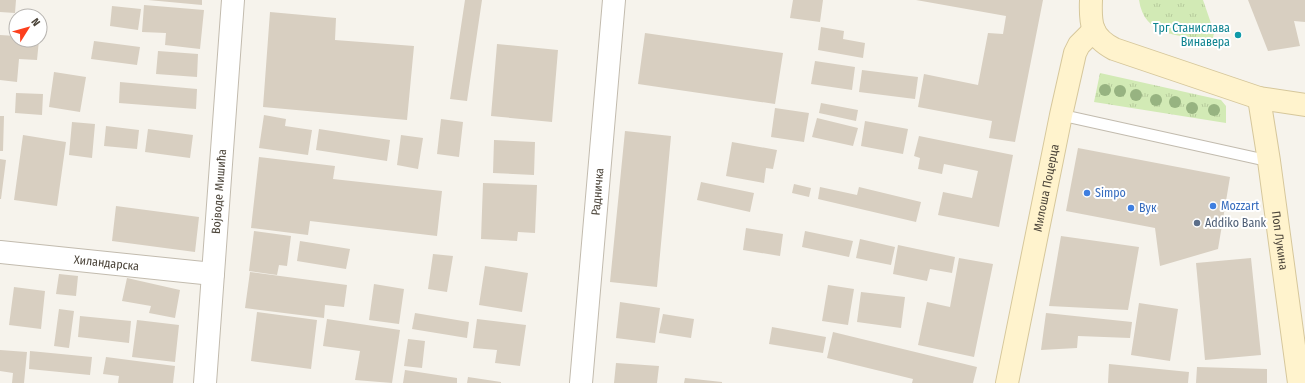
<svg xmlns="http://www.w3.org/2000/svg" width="1305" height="383" font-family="'Fira Sans Condensed',sans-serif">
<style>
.grass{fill:url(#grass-tufts)}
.building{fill:#d8cfc1}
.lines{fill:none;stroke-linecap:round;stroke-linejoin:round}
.lane-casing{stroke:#c2bbae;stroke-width:13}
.street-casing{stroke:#c2bbae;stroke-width:24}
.secondary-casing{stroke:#d6c79b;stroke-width:24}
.lane{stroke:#fff;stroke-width:11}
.street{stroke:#fff;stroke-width:22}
.secondary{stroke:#fff3cd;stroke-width:22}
.tree{fill:#97b381}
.culture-dot{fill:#0f9aa8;stroke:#fff;stroke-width:1.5}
.shop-dot{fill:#3f7fe0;stroke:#fff;stroke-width:1.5}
.service-dot{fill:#5c6f8a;stroke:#fff;stroke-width:1.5}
.labels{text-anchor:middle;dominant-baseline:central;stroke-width:4;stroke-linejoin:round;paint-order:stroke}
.culture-label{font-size:12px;fill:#0d838f;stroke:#fff;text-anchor:end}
.street-label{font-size:12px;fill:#4b4439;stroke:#fff}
.shop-label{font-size:12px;fill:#366cbe;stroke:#fff;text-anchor:start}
.service-label{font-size:12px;fill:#4e5e75;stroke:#fff;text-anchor:start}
</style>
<defs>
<pattern id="grass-tufts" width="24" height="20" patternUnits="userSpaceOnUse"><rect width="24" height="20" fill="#d2eab5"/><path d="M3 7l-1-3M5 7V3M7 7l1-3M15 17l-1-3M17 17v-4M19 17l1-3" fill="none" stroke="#b6ca9c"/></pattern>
</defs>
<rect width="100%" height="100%" fill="#f6f3ec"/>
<path class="grass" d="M1139 0H1203L1214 32 1213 38 1207 40C1178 35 1144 36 1139 0Z
M1100 73 1221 100 1226 106V123L1094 102Z"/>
<path class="building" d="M0 0H16L15 13 0 12Z
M148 0H202V5Z
M465 0H482L467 101 450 99Z
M793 0H823L820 22 790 18Z
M916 0H1043L1015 142 989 138 992 121 918 107 924 74 978 85 988 33 1003 34 1006 16Z
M1248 0H1305V22L1294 21 1300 46 1268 51Z
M144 5 204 10 200 49 165 45 166 33 142 32Z
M112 6 141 9 138 30 110 26Z
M270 12 336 18 335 40 414 46 407 120 263 107Z
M821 27 844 31 843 39 865 43 863 58 818 50Z
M645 33 783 53 775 104 638 84Z
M0 35 16 36V40H39L37 60 19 59 17 82 0 80Z
M94 41 140 47 137 65 91 59Z
M497 44 558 50 552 122 491 116Z
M158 51 198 54 197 77 156 74Z
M815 61 855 67 852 90 811 84Z
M862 70 918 77 915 99 859 92Z
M54 72 86 77 80 112 49 107Z
M120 82 197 89 196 109 119 103Z
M16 93 43 94 42 115 15 113Z
M821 103 858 110 856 121 819 113Z
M775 108 809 113 804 142 771 137Z
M264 115 286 119 285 126 312 130 308 155 259 148Z
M0 116H4L3 151H0Z
M817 118 858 128 853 146 812 137Z
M441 119 463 122 459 157 437 154Z
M865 121 908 129 903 154 861 146Z
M72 122 95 124 92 158 69 155Z
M106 126 139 130 137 149 104 146Z
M148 129 193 135 190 158 145 152Z
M319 129 390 140 387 161 316 150Z
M625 131 671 136 657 287 610 282Z
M23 135 66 142 57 206 14 200Z
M401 135 423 138 418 169 397 165Z
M919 136 1013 155 999 227 938 215 943 192 972 198 978 171 944 164 942 174 918 169 920 158 914 156Z
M494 140 535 142 534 175 493 173Z
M732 142 777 150 773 169 766 168 764 183 726 176Z
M1078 148 1230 177 1218 249 1160 266 1155 228 1066 211Z
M259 157 335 166 333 179 442 191 437 236 310 221 308 235 251 228Z
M0 159 6 160 1 199H0Z
M701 182 754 193 750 212 697 200Z
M483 183 537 185 535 233 518 232 517 241 481 239Z
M794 184 811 188 809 197 792 193Z
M820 187 857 195 859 187 921 202 916 222 818 199Z
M116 206 199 217 195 252 112 241Z
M746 228 783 234 780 256 743 250Z
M254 231 291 236 287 266 279 265 277 275 249 271Z
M805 231 853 241 849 257 802 247Z
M1061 236 1139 247 1128 310 1049 306Z
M860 239 895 247 891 265 856 258Z
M300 241 350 249 346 269 297 261Z
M898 245 955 257 952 273 930 269 927 281 893 274Z
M433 254 453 256 447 292 428 289Z
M959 258 993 264 974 357 918 345 927 302 950 307Z
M1251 258 1261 355 1205 360 1196 263Z
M485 266 528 273 522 312 479 305Z
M250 272 347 285 344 307 325 305 324 318 245 308Z
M59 274 78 276 76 296 56 294Z
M127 278 180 290 175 318 149 313 151 306 122 301Z
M374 284 404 289 399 324 369 320Z
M828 285 854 289 848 325 822 321Z
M14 287 45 291 41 329 9 325Z
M861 292 905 297 901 328 857 322Z
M620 302 660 308 655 343 616 338Z
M1139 303 1178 309 1170 361 1131 355Z
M59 309 74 311 69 348 54 346Z
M257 312 317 320 311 369 251 361Z
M415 313 469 322 467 338 412 329Z
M1046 313 1132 322 1130 338 1078 336 1077 348 1041 350Z
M663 314 694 319 691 338 659 333Z
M80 316 131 321 129 343 78 337Z
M327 319 400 330 392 383 355 380 360 351 323 346Z
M477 319 526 325 520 366 495 363 497 350 473 348Z
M137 320 179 325 175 362 132 357Z
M772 327 826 337 823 353 769 344Z
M833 332 977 367 973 383H912L913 379 827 358Z
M408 339 425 341 422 368 404 366Z
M0 350 27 352 24 383H12L13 373 0 371Z
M30 351 92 357 90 375 29 369Z
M106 357 175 366 173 383H118L119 376 103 374Z
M616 363 659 366 657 383H614Z
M1109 364 1189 372 1188 383H1108Z
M1197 367 1267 369V383H1196Z
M405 370 457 378V383H403Z
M468 377 501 382V383H467Z
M685 378 722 382V383H684Z"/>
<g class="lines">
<defs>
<path id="lane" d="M1061 115 1269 161"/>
<g id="street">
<path id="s1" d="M0 252 213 274"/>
<path id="s2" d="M205 383 233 0"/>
<path id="s3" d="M581 383 614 0"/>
</g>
<g id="secondary">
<path d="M1091 0C1090 24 1091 37 1114 49L1259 98 1305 105"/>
<path id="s4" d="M1259 98 1269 161 1299 383"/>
<path id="s5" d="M1007 383 1061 115 1075 53 1079 45 1094 30"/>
</g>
</defs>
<use href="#lane" class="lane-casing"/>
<use href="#street" class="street-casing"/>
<use href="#secondary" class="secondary-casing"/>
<use href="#lane" class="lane"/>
<use href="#street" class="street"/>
<use href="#secondary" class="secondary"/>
</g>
<g class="tree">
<circle cx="1105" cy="90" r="6"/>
<circle cx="1120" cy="91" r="6"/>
<circle cx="1136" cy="95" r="6"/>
<circle cx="1156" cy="100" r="6"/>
<circle cx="1175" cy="102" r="6"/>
<circle cx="1192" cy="108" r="6"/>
<circle cx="1214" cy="110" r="6"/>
</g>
<circle class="culture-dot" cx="1238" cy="35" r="4"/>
<g class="shop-dot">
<circle cx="1087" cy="193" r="4"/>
<circle cx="1213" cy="206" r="4"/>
<circle cx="1131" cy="208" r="4"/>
</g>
<circle class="service-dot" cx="1197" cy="223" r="4"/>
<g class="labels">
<g class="culture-label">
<text x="1230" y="28">Трг Станислава<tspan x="1230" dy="14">Винавера</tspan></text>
</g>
<g class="street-label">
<text stroke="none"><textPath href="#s5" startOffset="199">Милоша Поцерца</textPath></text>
<text stroke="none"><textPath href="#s2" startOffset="192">Војводе Мишића</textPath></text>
<text stroke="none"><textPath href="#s3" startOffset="192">Радничка</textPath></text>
<text stroke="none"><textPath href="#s4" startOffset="144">Поп Лукина</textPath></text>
<text stroke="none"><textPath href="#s1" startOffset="107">Хиландарска</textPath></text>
</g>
<g class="shop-label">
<text x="1095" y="193">Simpo</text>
<text x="1221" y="206">Mozzart</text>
<text x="1139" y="208">Вук</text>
</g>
<g class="service-label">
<text x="1205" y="223">Addiko Bank</text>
</g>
</g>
<g transform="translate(28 28) rotate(53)"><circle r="19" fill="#ffffff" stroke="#b7b4b0"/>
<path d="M0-3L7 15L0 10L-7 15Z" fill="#fc3f1d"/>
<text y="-6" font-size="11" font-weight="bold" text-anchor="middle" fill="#4b4439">N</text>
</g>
</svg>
